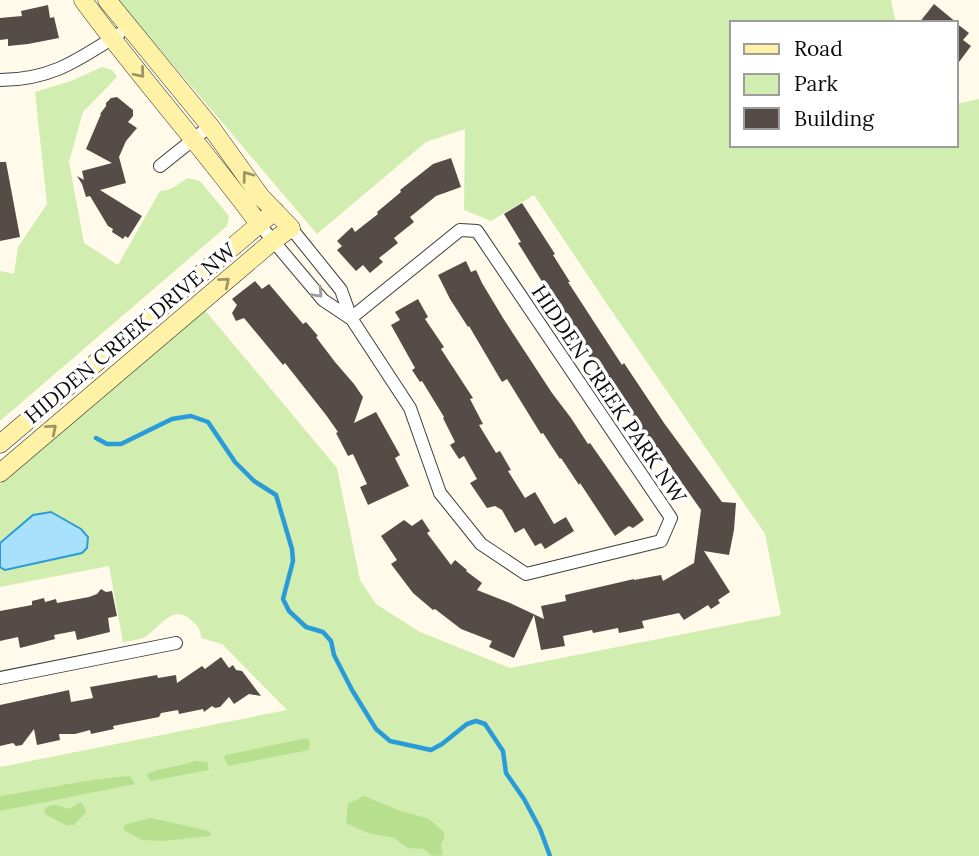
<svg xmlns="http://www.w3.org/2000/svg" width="979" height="856" font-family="Lora,serif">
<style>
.green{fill:#d2edb0}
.forest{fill:#b6df8e}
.water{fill:#a9e1fc;stroke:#2a9bd9;stroke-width:2}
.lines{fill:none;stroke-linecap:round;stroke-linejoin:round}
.stream{stroke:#2a9bd9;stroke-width:4.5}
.building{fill:#554c47}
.street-casing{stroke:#3e3e3e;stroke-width:14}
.secondary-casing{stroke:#2d2d2d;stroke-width:19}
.street{stroke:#fff;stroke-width:12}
.secondary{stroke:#fff1a5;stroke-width:18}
.oneway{stroke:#9d9567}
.oneway2{stroke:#9d9d9d}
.labels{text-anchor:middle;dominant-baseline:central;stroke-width:7;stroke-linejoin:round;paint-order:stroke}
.street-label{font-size:21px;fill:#0b0b0b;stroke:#fff}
</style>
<rect width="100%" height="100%" fill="#fffaea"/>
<path class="green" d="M118 0H891L896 23H732V145H956V104L979 99V856H0V767L287 710 222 644 201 638C201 629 198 626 191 620 172 603 159 629 145 637 138 640 130 641 123 642L109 566 0 587V484L204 309 337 468 360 580 376 604 420 632 510 668 781 615 765 534 607 304 534 195 491 221 464 210 465 129 426 142 317 234Z
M102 67 112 70 117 77 83 112 69 162 84 243 118 265 160 191C172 190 178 184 188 178L200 181 229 216 227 226 0 421V271L14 274 18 247 47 204 35 92 71 81Z"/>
<path class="forest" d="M307 738 310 741 309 750 228 766 224 757 226 755Z
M194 761 207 762 209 770 150 781 147 774C163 767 179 767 194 761Z
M130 776 135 784 0 811V796H1C44 789 87 779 130 776Z
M364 796 398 810 429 819 444 832V839L441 844 443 855 432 856 424 849 408 848 394 838 368 833 346 823 348 804Z
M81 802 84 806 86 812 74 825H66L45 814 44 810C51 801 60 806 69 809Z
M151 818 209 831 211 836 163 841 142 840 124 830V825Z"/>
<path class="water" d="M51 512 81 529 88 537 87 548 82 553 5 570 0 567V543L33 515Z"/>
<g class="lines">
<path class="stream" d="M96 438 107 444H121L172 419 191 416 208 422 235 462 254 481 276 495 292 549 293 561 283 599 289 611 306 627 323 632 331 641 334 655 352 690 376 729 390 741 431 750 442 744 467 724 476 721 485 724 503 751 506 773 524 799 540 829 550 856"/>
</g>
<path class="building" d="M934 4 957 23H919Z
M48 5 50 18 54 17 59 38 28 44 8 46V39L0 40V18L22 16 21 11Z
M956 23 969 33 963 40 971 46 956 66Z
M117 97 133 110V116L128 122 137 128 126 141 119 157 126 183 100 190 142 216 128 238 125 236 123 239 112 232 113 229 108 226 90 196 86 197 82 184 77 176 84 180 82 171 112 163 86 149 101 114H100L106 106V103L111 98Z
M451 158 461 187 436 196 410 217 414 222 394 238 398 243 379 258 383 262 370 273 363 265 356 271 337 250 342 246 337 241 352 227 355 232 378 214 377 212 401 192 400 190 433 164Z
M0 162H6L20 237 0 241Z
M522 203 555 254 553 255 570 282H568L622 365 624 363 664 423 722 502 736 503 734 530 729 555 704 551 730 592 718 600 720 603 711 609 708 605 684 620 679 613 642 621 644 628 619 633 618 628 593 633 592 630 563 636 565 646 541 650 534 615 514 658 489 647 492 641 461 629 435 609 433 610 413 593 391 564 397 560 381 536 404 520 412 526 422 519 430 531 427 533 451 565 455 560 467 570 466 571 482 583 477 590 510 603 544 619 541 606 566 601 565 595 634 579V580L661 575 663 581 694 563 701 510 660 452 658 453 641 429H642L603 372 600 373 584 349 518 243 521 242 504 214Z
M466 261 471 272 476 270 482 283 503 318 552 393 571 418 588 444 590 443 644 520 633 528 629 526 615 536 580 483 579 485 561 458 560 459 543 433 541 434 507 379 502 382 469 326 468 327 450 299 438 275Z
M255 281 262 289 269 284 303 324 306 322 318 336 316 337 335 362 354 384 363 397 354 423 376 412 400 455 395 458 409 486 368 505 360 487 367 484 353 454 348 456 336 433 338 432 326 415 285 363 283 365 244 318 236 321 232 313 237 305 232 299Z
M418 299 428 317 425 319 444 347 441 349 473 398 470 399 483 424 479 425 496 453 500 451 511 470 508 471 525 498 535 492 554 524 566 517 574 531 545 549 541 543 535 546 524 528 515 533 502 510 495 506 487 508 470 483 477 479 464 456 459 459 450 445 455 442 443 418 444 417 422 381 420 382 412 370 415 368 391 325 400 320 395 312Z
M101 589 106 592 112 591 117 616 108 618 110 632 77 640 75 631 54 635 55 639 20 648 18 637 0 641V611L32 605V601L44 598 45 602 56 599 57 603 89 597 97 594Z
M221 657 229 668 233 665 236 670 242 671 261 696 249 694 234 704 229 697 220 707 215 708 212 706 204 712 203 709 179 714 178 710 161 713 159 717 113 726 114 729 91 734 90 730 75 734H59L60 740 37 745 34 729 22 745 16 746 13 743 0 746V705L69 690 71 702 93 698 90 687 157 675 158 678 176 675 177 683 202 666 205 669Z"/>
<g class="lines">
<defs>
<path id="street" d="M0 80C51 80 78 60 119 34
M160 166 210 126
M259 224 323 300 350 318
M291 228 341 290 351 318 410 408 440 493 481 544 526 574 661 541 671 518 477 231 460 230 351 318
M0 678 176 643"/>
<path id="secondary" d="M83 0C139 77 203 147 259 224
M0 444 275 211
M0 473 273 241 291 228 261 197 210 126 107 0"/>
</defs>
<use href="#street" class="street-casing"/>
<use href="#secondary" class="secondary-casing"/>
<use href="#street" class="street"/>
<use href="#secondary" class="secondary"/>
</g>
<defs><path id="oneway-chevron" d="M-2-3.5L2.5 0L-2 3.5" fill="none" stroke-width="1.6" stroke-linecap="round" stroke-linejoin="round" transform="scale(1.75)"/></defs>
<g class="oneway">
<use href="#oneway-chevron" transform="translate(140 73) rotate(50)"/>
<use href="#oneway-chevron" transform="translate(247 176) rotate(-126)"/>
<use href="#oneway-chevron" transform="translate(225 282) rotate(-40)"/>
<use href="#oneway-chevron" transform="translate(52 429) rotate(-40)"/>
</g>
<use class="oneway2" href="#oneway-chevron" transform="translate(318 293) rotate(47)"/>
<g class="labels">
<g class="street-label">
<text transform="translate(130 333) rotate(-40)">HIDDEN CREEK DRIVE NW</text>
<text transform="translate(609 394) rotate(56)">HIDDEN CREEK PARK NW</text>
</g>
</g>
<rect x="730" y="21" width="228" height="126" fill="#ffffff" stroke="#9d9d9d" stroke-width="2"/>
<rect x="744" y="44" width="35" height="10" fill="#fff1a5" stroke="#9d9d9d" stroke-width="2"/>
<text x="794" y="56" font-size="21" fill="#0b0b0b">Road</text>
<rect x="744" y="74" width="35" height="21" fill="#d2edb0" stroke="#9d9d9d" stroke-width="2"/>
<text x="794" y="91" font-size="21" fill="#0b0b0b">Park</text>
<rect x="744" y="108" width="35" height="21" fill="#554c47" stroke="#9d9d9d" stroke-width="2"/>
<text x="794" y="126" font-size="21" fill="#0b0b0b">Building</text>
</svg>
